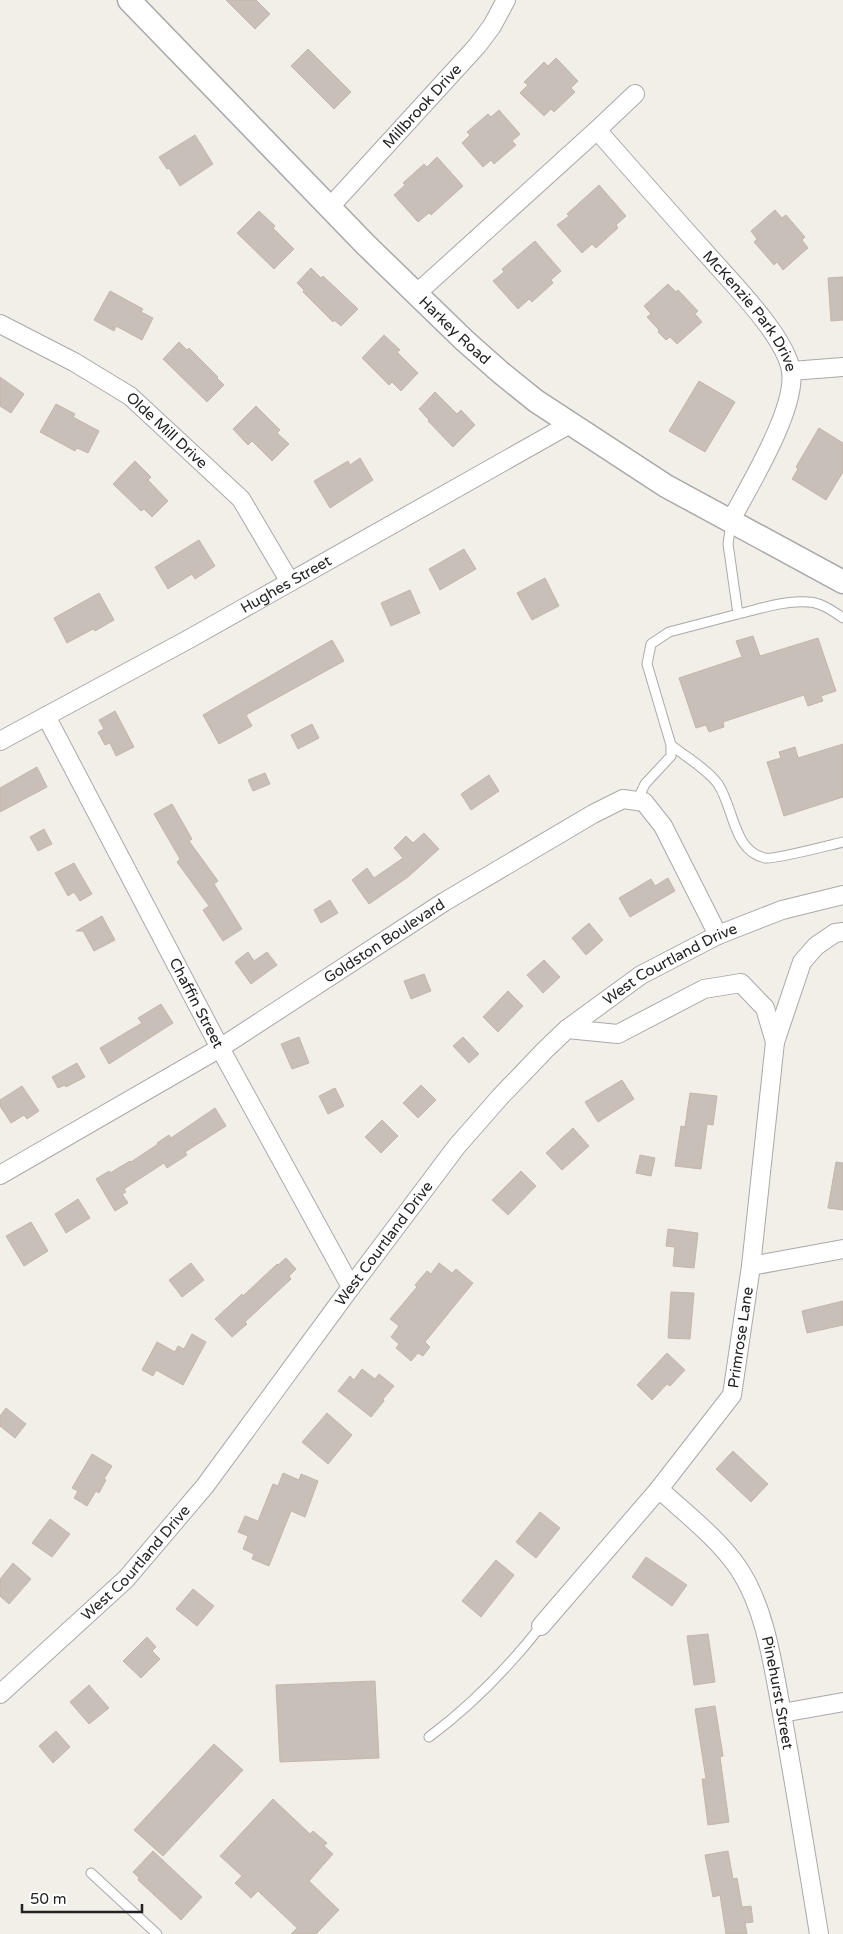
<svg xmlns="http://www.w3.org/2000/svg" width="843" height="1934" font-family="'Varela Round',sans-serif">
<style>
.building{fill:#c7bfb8;stroke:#c4b6ab}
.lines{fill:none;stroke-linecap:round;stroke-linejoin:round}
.service-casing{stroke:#a9a9a9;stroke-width:11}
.minor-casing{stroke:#a9a9a9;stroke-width:20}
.tertiary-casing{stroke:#a9a9a9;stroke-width:25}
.service{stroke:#fff;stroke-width:9}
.minor{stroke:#fff;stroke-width:18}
.tertiary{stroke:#fff;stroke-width:22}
.labels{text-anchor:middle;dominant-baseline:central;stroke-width:5;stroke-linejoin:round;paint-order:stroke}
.street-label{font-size:15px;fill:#222;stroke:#fff}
</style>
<rect width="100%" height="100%" fill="#f2efe9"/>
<path class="building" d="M226 0H256L270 14 255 29Z
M308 49 351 92 334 109 291 66Z
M556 58 578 81 571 88 575 92 554 112 551 109 544 116 520 93 528 85 524 82 544 62 548 66Z
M499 110 520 134 512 141 516 145 494 164 491 160 483 167 462 143 470 135 467 132 488 114 491 117Z
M195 135 213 164 180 186 169 168 167 169 159 157Z
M437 157 463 186 431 215 429 213 418 222 394 195 405 185 403 183 424 164 427 167Z
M599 185 626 216 616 225 618 228 596 248 592 244 582 253 557 225 569 216 567 214Z
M775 210 782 218 786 215 805 237 802 240 808 248 783 270 777 262 774 265 754 242 757 239 751 231Z
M259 211 275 226 273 228 294 249 274 269 237 233Z
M535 241 561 271 551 280 553 283 532 302 529 299 518 309 493 281 504 272 502 269Z
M311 268 321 278 323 276 358 309 341 326 334 320 333 322 303 292 304 290 297 283Z
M843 277V320L831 321 828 278Z
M668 284 676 292 678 290 698 311 695 314 702 322 677 344 670 337 666 340 658 332 659 330 647 317 651 314 644 306Z
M110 291 143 309 141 312 153 318 142 340 116 326 114 331 94 320Z
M384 335 400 350 397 352 418 373 401 391 392 382 389 385 362 358Z
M179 342 187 350 189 348 218 377 217 378 224 385 207 402 163 359Z
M0 377 24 394 11 413 0 406Z
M699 381 735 402 705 452 669 431Z
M435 392 457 414 461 410 475 425 453 447 428 421 429 420 419 409Z
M56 404 75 414 73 417 99 431 88 453 77 448 75 451 40 432Z
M256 406 280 430 277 433 289 444 272 461 252 441 248 445 233 429Z
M819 428 843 443V472L826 500 792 479 798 469 796 467Z
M360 458 373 480 330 508 314 481 348 461 350 465Z
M135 461 151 477 148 480 168 501 152 517 144 509 141 511 113 484Z
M199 540 215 566 195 579 192 574 168 589 155 567Z
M464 549 476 569 440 590 429 569Z
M545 578 559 606 532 620 517 593Z
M410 590 420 613 391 626 381 603Z
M99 593 114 620 95 631 93 629 67 643 54 618Z
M753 636 760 656 818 638 836 691 821 696 823 701 808 706 804 695 723 722 724 727 709 732 706 725 696 728 679 678 742 657 736 641Z
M332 640 344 661 246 715 252 726 219 744 203 715Z
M115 711 134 747 116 756 110 743 105 745 98 732 104 729 99 720Z
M312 724 319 738 298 749 291 735Z
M843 744V797L784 816 767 762 781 758 779 752 795 747 798 758Z
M37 767 47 787 0 812V788Z
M265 773 270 784 253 791 248 780Z
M489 775 499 791 471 810 461 794Z
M172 804 192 839 189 841 218 881 214 884 242 929 223 941 203 910 209 906 177 862 180 859 154 814Z
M44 829 52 844 38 851 30 837Z
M424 833 439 849 408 877 369 904 352 880 367 868 374 878 403 858 394 848 406 836 413 843Z
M74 863 92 894 80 901 74 892 68 896 55 873Z
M668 878 675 891 630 917 619 898 651 879 655 886Z
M330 900 338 913 321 923 314 910Z
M102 916 115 940 94 951 83 931H76Z
M589 923 603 940 586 955 572 938Z
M248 952 254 961 267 952 277 965 251 984 235 962Z
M544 960 560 977 543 993 527 975Z
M424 974 431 991 411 999 404 981Z
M508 991 523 1006 498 1032 483 1017Z
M161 1004 173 1023 109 1064 100 1048 142 1023 138 1018Z
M299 1037 309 1063 292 1069 281 1044Z
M463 1037 479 1054 469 1063 453 1046Z
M77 1063 85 1077 66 1087 65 1085 58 1088 52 1077Z
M622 1080 634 1099 598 1122 585 1102Z
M421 1085 436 1100 418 1118 403 1103Z
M22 1086 39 1111 27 1119 24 1115 11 1123 0 1106V1100Z
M335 1088 344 1106 328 1114 319 1096Z
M690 1093 717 1096 713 1125 707 1124 701 1169 675 1166 681 1126 685 1127Z
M215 1108 226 1126 185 1152 187 1155 167 1168 164 1163 124 1189 126 1192 122 1194 128 1203 115 1211 96 1179 109 1171 110 1173 130 1161 131 1162 158 1144 157 1143 169 1135 171 1138Z
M382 1120 398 1136 381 1153 365 1137Z
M573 1128 589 1146 562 1170 546 1153Z
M640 1155 655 1158 651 1176 636 1173Z
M836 1162 843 1163V1210L828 1208Z
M521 1171 536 1186 508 1215 492 1200Z
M78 1199 90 1218 66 1233 55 1214Z
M31 1222 48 1251 24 1266 6 1236Z
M668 1229 698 1233 694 1268 673 1266 675 1247 666 1246Z
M286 1258 296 1269 289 1276 291 1279 245 1322 247 1324 232 1337 215 1319 242 1294 243 1296 277 1264 278 1265Z
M191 1263 204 1280 182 1297 169 1280Z
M439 1263 452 1273 456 1269 473 1283 425 1342 430 1347 423 1356 418 1353 411 1361 396 1348 399 1344 391 1337 399 1326 390 1319 417 1287 415 1285 427 1271 431 1274Z
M671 1292 694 1293 690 1339 668 1338Z
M843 1301V1325L807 1333 802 1311Z
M192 1334 206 1342 183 1385 156 1370 153 1376 142 1370 157 1342 175 1352 178 1346 184 1349Z
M667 1353 685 1370 670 1386 667 1384 652 1400 637 1385Z
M362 1369 375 1379 379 1374 394 1386 383 1399 384 1401 371 1417 338 1391 350 1376 354 1380Z
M6 1408 26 1424 15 1438 0 1426V1416Z
M327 1413 352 1435 328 1464 302 1442Z
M733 1451 768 1484 751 1502 716 1469Z
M92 1454 112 1466 104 1479 106 1480 99 1493 96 1491 87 1506 74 1498 78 1491 72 1488Z
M283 1473 299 1480 301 1474 318 1481 305 1517 291 1511 269 1566 252 1559 254 1554 243 1549 248 1536 238 1532 245 1516 258 1521 273 1484 278 1486Z
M540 1512 560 1528 536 1558 516 1542Z
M50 1519 70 1534 52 1557 32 1543Z
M646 1557 687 1585 672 1606 632 1577Z
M496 1560 514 1575 481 1617 462 1601Z
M13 1563 31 1579 9 1604 0 1596V1579Z
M193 1589 214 1606 197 1626 176 1609Z
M708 1634 715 1682 694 1685 687 1636Z
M147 1637 156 1647 152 1651 160 1659 141 1678 123 1661Z
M375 1681 379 1758 280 1762 276 1685Z
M89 1685 109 1708 89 1724 70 1702Z
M715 1706 723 1756 720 1757 729 1822 708 1825 702 1779H706L695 1709Z
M56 1731 70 1747 53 1763 39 1746Z
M214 1744 243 1770 163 1856 134 1830Z
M273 1799 310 1834 313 1831 327 1843 324 1846 333 1854 309 1881 339 1910 316 1934H291L297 1928 258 1891 251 1898 235 1883 242 1876 220 1856Z
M153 1851 202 1897 181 1920 138 1880 139 1878 133 1872Z
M728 1851 733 1879 737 1878 742 1907 751 1906 753 1922 745 1923 747 1934H726L720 1895 713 1897 705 1855Z"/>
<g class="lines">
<defs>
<path id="service" d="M738 614C760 609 785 600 808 602 820 602 833 611 843 618
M671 745C686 757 707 769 718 784 734 808 733 851 765 858 773 860 830 845 843 842
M637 801 645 784 671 756V745L647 664 651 644 669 632 738 614 728 544 731 523
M429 1737C472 1705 508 1668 541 1626
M91 1873 157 1934"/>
<g id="minor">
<path id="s1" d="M597 130C633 171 669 212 705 252 729 280 786 336 791 371 797 408 749 486 731 520"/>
<path id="s2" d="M329 208 477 46 492 26 506 0"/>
<path d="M416 294 597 130 635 94"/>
<path id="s3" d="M0 324 74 362 130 396 241 499 290 582"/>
<path d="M791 371 843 367"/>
<path id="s4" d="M46 716 220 1048 351 1287"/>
<path id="s5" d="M0 741 189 639 570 424"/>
<path d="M775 1042 802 962 816 946 835 933 843 932"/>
<path id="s6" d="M0 1175 220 1048 444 902 593 814 623 799 644 802 663 826 718 935"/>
<path d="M751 1266 843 1249"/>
<path id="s7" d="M659 1489C686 1514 718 1538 739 1569 766 1610 773 1666 782 1714 795 1787 807 1860 819 1934"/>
<path id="s8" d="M541 1626 659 1489 732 1395 751 1266 775 1042 765 1008 741 983 704 989 618 1034 567 1029"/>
<path id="s9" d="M0 1694 126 1579 205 1486 351 1287 457 1146 500 1097 545 1050 567 1029 641 975 718 935 782 910 843 895"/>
<path d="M782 1713 843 1702"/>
</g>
<g id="tertiary">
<path id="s10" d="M129 0 366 245 464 340 500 372 536 401 666 486 843 582"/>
</g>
</defs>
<use href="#service" class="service-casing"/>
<use href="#minor" class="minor-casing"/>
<use href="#tertiary" class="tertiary-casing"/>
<use href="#service" class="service"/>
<use href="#minor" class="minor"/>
<use href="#tertiary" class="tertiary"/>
</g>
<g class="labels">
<g class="street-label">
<text stroke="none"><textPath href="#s2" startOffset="138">Millbrook Drive</textPath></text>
<text stroke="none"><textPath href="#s1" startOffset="238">McKenzie Park Drive</textPath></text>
<text stroke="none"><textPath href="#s10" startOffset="464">Harkey Road</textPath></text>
<text stroke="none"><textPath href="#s3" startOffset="199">Olde Mill Drive</textPath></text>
<text stroke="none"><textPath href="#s5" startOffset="326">Hughes Street</textPath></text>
<text stroke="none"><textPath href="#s6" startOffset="450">Goldston Boulevard</textPath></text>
<text stroke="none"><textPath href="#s9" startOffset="999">West Courtland Drive</textPath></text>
<text stroke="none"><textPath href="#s4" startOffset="324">Chaffin Street</textPath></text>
<text stroke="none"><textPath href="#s9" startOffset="594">West Courtland Drive</textPath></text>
<text stroke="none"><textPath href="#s8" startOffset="358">Primrose Lane</textPath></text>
<text stroke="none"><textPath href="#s9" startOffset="189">West Courtland Drive</textPath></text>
<text stroke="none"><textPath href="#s7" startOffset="244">Pinehurst Street</textPath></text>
</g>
</g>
<path d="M22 1904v8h120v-8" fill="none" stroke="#222222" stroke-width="2.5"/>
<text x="30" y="1904" font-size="15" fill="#222222" stroke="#ffffff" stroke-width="4" paint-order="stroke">50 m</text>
</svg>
